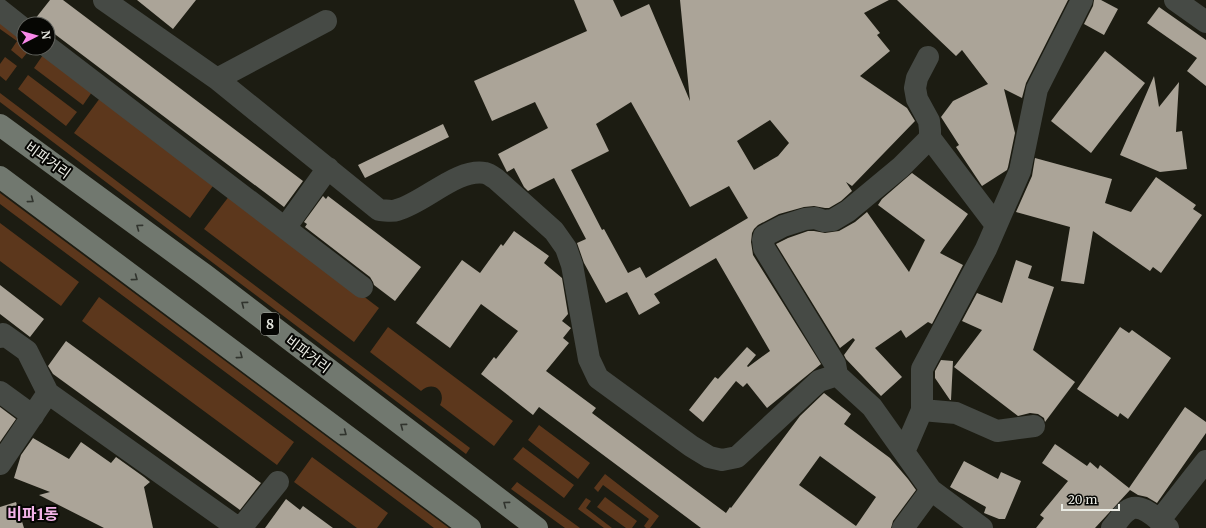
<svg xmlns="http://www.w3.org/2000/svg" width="1206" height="528" font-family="Merriweather,'Noto Sans KR',serif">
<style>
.green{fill:#5c371c}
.building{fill:#aba498;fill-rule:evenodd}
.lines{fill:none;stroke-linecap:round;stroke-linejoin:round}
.minor{stroke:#464a45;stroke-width:22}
.primary{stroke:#71786f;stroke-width:22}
.oneway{stroke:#31342e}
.labels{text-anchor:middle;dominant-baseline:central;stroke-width:4;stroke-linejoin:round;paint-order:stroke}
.shield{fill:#060603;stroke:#a6a6a0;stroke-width:1}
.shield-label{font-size:13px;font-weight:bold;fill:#eaebe4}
.street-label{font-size:14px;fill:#eaebe4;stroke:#060603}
.quarter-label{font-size:16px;font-weight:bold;fill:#f3b3e8;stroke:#060603}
</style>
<rect width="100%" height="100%" fill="#1c1c12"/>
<path class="green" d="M0 22 24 40V48H31L22 59 11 50 17 41 0 29Z
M43 55 92 92 83 105 34 68Z
M5 57 17 66 6 81 0 76V64Z
M28 75 77 112 66 126 18 89Z
M0 93 470 448 466 454 0 102Z
M100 98 215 183 190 218 74 133Z
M0 193 449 528H434L0 204Z
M230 195 379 308 354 342 204 229Z
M0 223 79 282 61 306 0 261Z
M99 297 294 442 277 465 82 321Z
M388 327 513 421 494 446 440 405C447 391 433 380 421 391L370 352Z
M539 425 590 463 578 479 528 440Z
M523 447 574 485 564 498 513 459Z
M312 457 388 513 377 528H357L294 482Z
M605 474 659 516 650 528H646L644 526 649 519 603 485 598 492 594 488Z
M517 482 580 528H565L511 489Z
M605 497 637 521 632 528H626L597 507Z
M586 498 591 501 586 508 612 528H604L578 509Z"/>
<path class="building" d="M50 0H63L303 181 284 207 48 29V24H41L35 19Z
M137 0H196L173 29Z
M574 0H613L621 17 649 4 690 101 680 0H889L864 13 880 33 877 35 890 51 860 76 907 108 915 121 852 186 846 182 852 191 841 201 829 208H825L814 206 804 207 779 214 758 225 754 229 752 233 751 242 753 255 821 364 767 408 747 383 743 387 736 381 703 422 689 410 715 377 718 379 747 347 756 355 747 366 748 367 770 351 716 258 654 294 660 303 639 315 627 292 606 303 584 263 577 243 586 239 554 178 528 191 524 187 514 168 507 172 498 154 548 128 535 102 492 121 474 81 587 31ZM631 102 690 207 729 186 748 218 646 278 640 267 628 273 604 229 602 230 571 170 609 151 596 124ZM770 120 789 143 778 156 754 170 737 141Z
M897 0H1068L1026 83 1022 98 1004 89 1015 133 1008 167 1007 170 982 186 956 147 959 145 941 117 953 101 988 84 962 50 956 56Z
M1094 0H1101L1118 9 1104 35 1084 24 1093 6Z
M1159 7 1206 40V86L1187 71 1197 58 1147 23Z
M1105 51 1145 83 1091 153 1051 121Z
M1154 76 1159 107 1179 82 1176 132 1182 131 1187 169 1160 172 1120 155Z
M443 124 449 137 365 178 358 165Z
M1035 158 1112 179 1105 203 1131 212 1156 177 1196 205 1193 209 1202 215 1161 273 1153 267 1150 271 1093 231 1084 284 1061 281 1070 227 1016 212 1032 176Z
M912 173 968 214 940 253 963 265 932 324 928 322 906 338 901 330 875 348 902 377 881 396 846 359 844 355 855 340 853 338 840 348 776 244 788 238 808 231H814L825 233 839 231 855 222 867 212 909 272 925 240 878 205 882 199Z
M323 196 326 199 328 196 421 267 395 301 374 285 373 282 370 277 305 227 307 224 304 222Z
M514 231 549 256 544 263 562 278 568 314 562 321 571 328 563 338 569 343 546 371 596 408 592 413 726 513 730 507 731 508 800 416 824 393 851 414 844 424 890 458 908 479 916 490 893 521 891 528H701L539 407 533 415 481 374 494 357 496 359 518 331 481 304 450 348 416 323 462 260 480 273 501 244 503 246ZM820 456 876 497 856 526 799 485Z
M1016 260 1032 266 1028 278 1054 287 1033 350 1075 382 1045 422 1044 418 1038 414 1030 413 1018 416 954 367 982 330 962 321 977 293 1002 303Z
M0 285 44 319 30 337 0 314Z
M1120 327 1129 333 1132 330 1171 358 1128 419 1120 413 1118 417 1077 389Z
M66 341 261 483 240 510 53 374 48 366Z
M941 360 953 361 951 400H950L935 378V371Z
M0 407 16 419 0 442Z
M1185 407 1206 422V433L1157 503 1147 497 1138 495 1130 490 1095 528H1036L1044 518 1040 515 1068 481 1042 463 1055 444 1087 466 1090 462 1098 469 1100 465 1129 488Z
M33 438 69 459 81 442 111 463 116 457 144 477 150 482 144 487 153 528H104L39 495 50 492 14 478 21 455Z
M964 461 998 479 1001 472 1021 481 1005 519H999L984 513 986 507 950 487Z
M286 499 300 510 303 506 333 528H265Z
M16 502 24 528H0V507Z"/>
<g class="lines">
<path class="minor" d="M104 0 217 79 379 210C385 210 392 212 397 210 424 203 457 168 485 173 489 174 493 177 496 179L554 231 566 248 572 265 589 359 598 378 691 446 709 457 722 460 737 457 819 381 837 375 872 407 931 490 982 528
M1175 0 1206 22
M0 10 24 29
M48 47 362 287
M928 57 917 78 915 88 917 99 929 121 930 130V138L996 225
M217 79 326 21
M285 228 328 168
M0 337 3 334 27 351 48 393 0 464
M837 375 835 364 764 248 763 240 764 236 783 226 805 219 815 218 824 221 833 220 848 211 901 167 930 138
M0 392 33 416
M48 393 238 528
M922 410 956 413 997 431 1034 426
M904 452 922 410V369L986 249 1020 171 1037 89 1082 0
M1159 521 1206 461
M241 528 278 482
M903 528 931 490
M1112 528C1117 523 1121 515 1127 511 1140 500 1158 520 1168 528"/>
<path class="primary" d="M0 125 205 275 537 528
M0 177 470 528"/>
</g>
<defs><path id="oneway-chevron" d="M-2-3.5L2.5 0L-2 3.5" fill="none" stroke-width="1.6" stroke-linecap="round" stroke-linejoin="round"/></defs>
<g class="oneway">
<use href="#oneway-chevron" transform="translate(31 200) rotate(37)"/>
<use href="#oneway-chevron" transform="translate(139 227) rotate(-144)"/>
<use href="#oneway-chevron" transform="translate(135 278) rotate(37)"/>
<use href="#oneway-chevron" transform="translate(244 304) rotate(-143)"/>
<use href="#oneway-chevron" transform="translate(240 356) rotate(37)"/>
<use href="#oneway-chevron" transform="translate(403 426) rotate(-143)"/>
<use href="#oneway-chevron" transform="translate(344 433) rotate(37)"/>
<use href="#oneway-chevron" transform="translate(506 504) rotate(-143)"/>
</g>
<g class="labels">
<rect class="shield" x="261" y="313" width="18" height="22" rx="3"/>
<g class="shield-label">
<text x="270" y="324">8</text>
</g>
<g class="street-label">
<text transform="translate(48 160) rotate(36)">비파거리</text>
<text transform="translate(308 354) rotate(37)">비파거리</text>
</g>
<g class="quarter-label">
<text x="33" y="514">비파1동</text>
</g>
</g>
<g transform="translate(36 36) rotate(84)"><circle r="19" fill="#060603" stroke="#61625d"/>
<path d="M0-3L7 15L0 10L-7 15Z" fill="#f888ea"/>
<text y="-6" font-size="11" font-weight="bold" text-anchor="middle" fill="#eaebe4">N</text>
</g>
<path d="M1062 504v6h57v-6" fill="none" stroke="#eaebe4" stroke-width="2"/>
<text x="1068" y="504" font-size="12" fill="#eaebe4" stroke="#060603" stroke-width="3" paint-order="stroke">20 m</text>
</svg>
